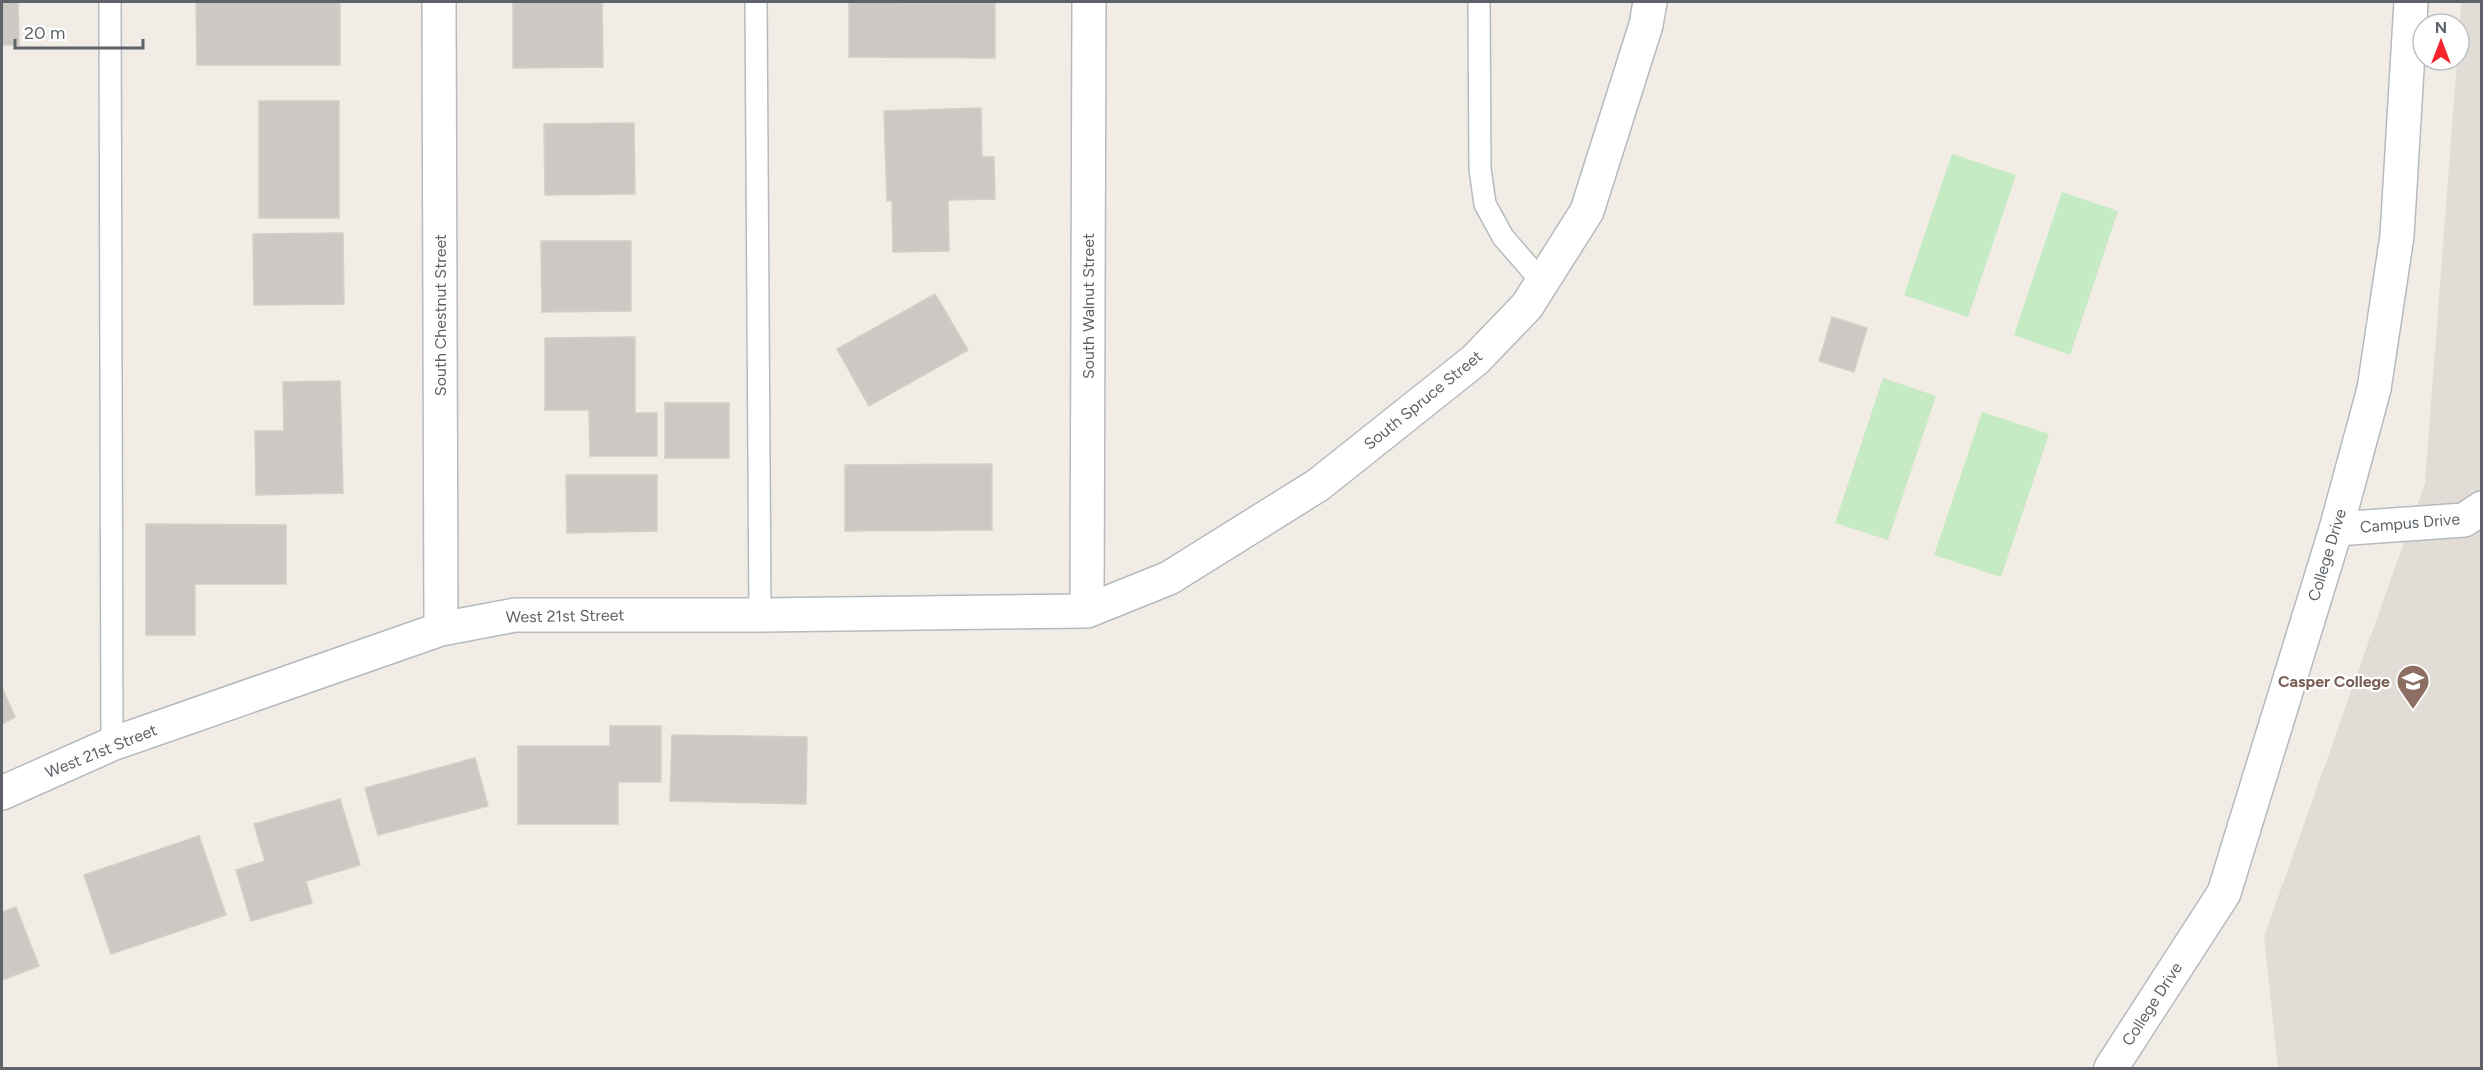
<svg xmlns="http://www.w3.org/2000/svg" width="2483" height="1070" font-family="Figtree,sans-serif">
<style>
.education{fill:#e1dcd5}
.green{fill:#c6eac1}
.building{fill:#ccc8c3;stroke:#d6cec4;stroke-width:1.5}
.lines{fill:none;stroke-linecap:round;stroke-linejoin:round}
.service-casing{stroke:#b6babe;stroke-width:24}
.minor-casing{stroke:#b6babe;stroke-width:36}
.tertiary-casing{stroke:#b6babe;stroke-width:36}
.service{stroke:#fff;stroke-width:21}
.minor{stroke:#fff;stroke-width:33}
.tertiary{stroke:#fff;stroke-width:33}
.labels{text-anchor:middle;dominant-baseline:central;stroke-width:4.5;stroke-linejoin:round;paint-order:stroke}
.street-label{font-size:16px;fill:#5d6368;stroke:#fff}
.education-label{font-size:16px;font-weight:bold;fill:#785e54;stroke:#fff;text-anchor:end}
</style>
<rect width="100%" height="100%" fill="#f1ede6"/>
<path class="education" d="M2461 2H2481V1068H2278L2264 937 2425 483 2457 60H2459Z"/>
<path class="green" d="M1952 154 2016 175 1968 317 1904 295Z
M2062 192 2118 211 2070 355 2014 335Z
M1883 378 1936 396 1888 540 1835 523Z
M1982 412 2049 434 2001 577 1934 555Z"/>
<path class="building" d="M2 2H18L19 45H2Z
M196 2H340V65H197Z
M513 2H602L603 67 513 68Z
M849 2 995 3V58L849 57Z
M259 101H339V218H259Z
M981 108 982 157H994L995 199 948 200 949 251 893 252 892 200 887 201 884 111Z
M634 123 635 194 545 195 544 124Z
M343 233 344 304 254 305 253 234Z
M541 241H631V311L542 312Z
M935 294 968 350 869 406 837 349Z
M1832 317 1867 328 1854 372 1819 361Z
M635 337V413H657V456H590L589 410H545V338Z
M340 381 343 493 256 495 255 431H284L283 382Z
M665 403H729V458H665Z
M992 464V530L845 531V465Z
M566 475H657V531L567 533Z
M146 524 286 525V584H195V635H146Z
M2 688 15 717 2 724Z
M610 726H661V782H618V824H518V746H610Z
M672 735 807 737 806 804 670 801Z
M475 758 488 806 378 835 365 788Z
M340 799 360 865 306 881 312 903 251 921 236 870 265 861 254 824Z
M199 836 226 915 111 954 84 875Z
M16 907 39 966 2 980V912Z"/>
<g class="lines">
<defs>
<path id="service" d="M110 2 112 744
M756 2 760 615
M1479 2 1480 169 1485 204 1503 237 1542 282"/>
<path id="minor" d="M439 2 441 629
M2336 529 2464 520 2482 508
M1087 611 1089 2
M2 793 112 744 441 629 515 615H760L1087 611 1169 578 1318 485 1475 360 1527 306 1587 211 1646 25 1650 2"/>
<path id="tertiary" d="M2111 1068 2224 893 2336 529 2374 389 2397 236 2411 2"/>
</defs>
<use href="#service" class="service-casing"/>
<use href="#minor" class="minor-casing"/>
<use href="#tertiary" class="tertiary-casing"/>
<use href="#service" class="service"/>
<use href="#minor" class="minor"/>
<use href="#tertiary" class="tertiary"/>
</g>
<defs>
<symbol id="university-pin" viewBox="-11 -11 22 30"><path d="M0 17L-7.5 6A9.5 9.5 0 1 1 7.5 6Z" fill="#8d6e63" stroke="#fff"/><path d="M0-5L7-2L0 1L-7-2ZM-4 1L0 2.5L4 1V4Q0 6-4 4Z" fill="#fff"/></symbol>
</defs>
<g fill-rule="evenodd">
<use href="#university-pin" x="2394" y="662" width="38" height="52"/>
</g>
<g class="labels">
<g class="street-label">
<text transform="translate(1088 306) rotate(-90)">South Walnut Street</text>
<text transform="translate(440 315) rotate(-90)">South Chestnut Street</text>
<text transform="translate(1423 400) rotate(-39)">South Spruce Street</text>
<text transform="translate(2410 523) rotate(-5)">Campus Drive</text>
<text transform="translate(2327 555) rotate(-73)">College Drive</text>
<text transform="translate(565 616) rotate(-1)">West 21st Street</text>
<text transform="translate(101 751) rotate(-22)">West 21st Street</text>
<text transform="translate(2152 1004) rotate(-57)">College Drive</text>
</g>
<g class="education-label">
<text x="2390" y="681">Casper College</text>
</g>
</g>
<rect width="2483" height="1070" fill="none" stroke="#5d6368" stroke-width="6"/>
<g transform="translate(2441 42)"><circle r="28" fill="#ffffff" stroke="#bec1c3" stroke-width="1.5"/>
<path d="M0-4.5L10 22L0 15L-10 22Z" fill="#f8252f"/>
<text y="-9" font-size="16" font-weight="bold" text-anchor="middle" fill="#5d6368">N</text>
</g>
<path d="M15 39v9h128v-9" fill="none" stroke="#5d6368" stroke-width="3"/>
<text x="24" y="39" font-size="18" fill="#5d6368" stroke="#ffffff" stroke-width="4.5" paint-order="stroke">20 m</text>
</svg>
